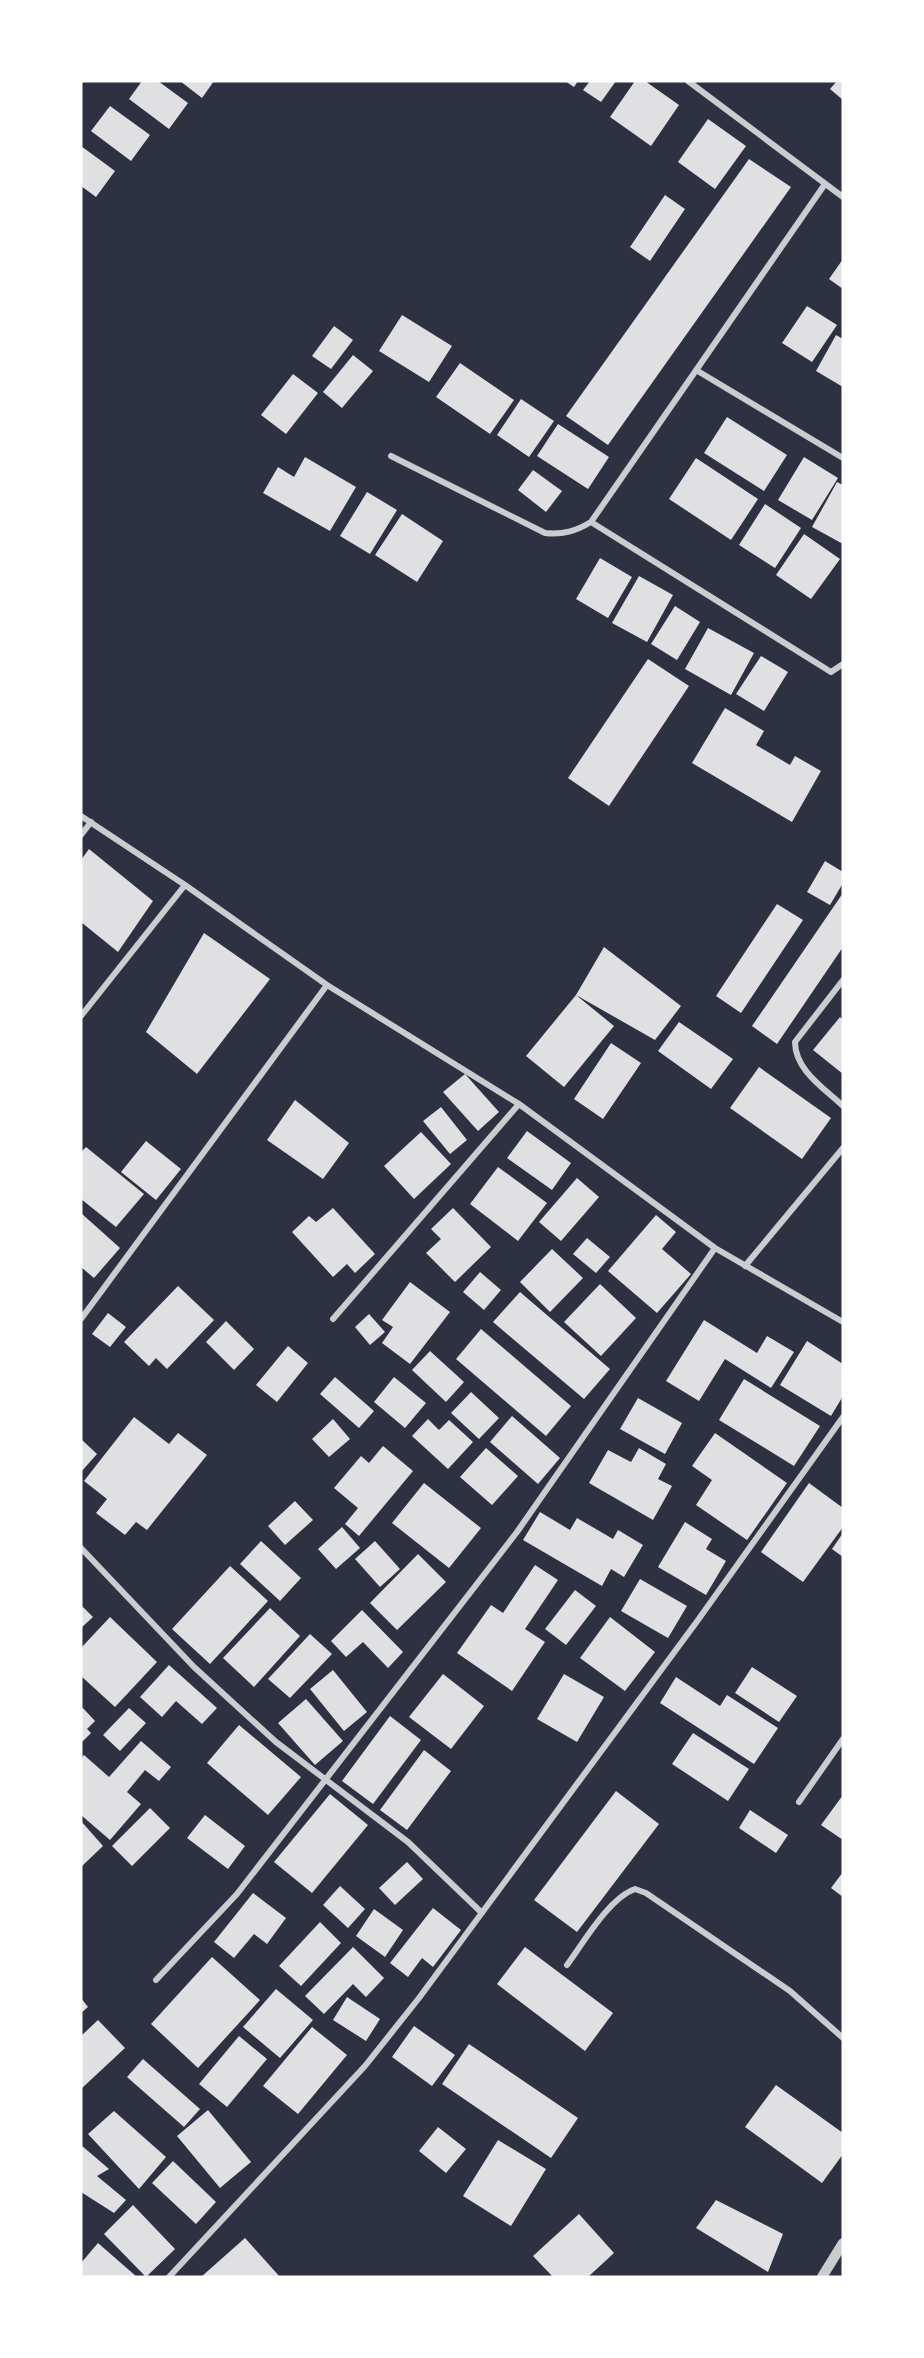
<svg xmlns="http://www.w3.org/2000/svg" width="924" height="2358" font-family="Manrope,sans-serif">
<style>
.building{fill:#e0e0e3}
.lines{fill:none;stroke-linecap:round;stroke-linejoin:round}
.minor{stroke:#caccd0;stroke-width:6}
.tertiary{stroke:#caccd0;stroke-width:10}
</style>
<rect width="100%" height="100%" fill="#2d3142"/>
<path class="building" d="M142 81H158L188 103 169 129 129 99Z
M180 81H214L202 98Z
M565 81H578L574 87Z
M590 81H616L601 102 583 90Z
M635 81H645L679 105 651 146 610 117Z
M837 81H843V100L830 89Z
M110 106 150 135 131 161 91 131Z
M708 119 746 146 715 189 678 162Z
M81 146 115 171 96 197 81 186Z
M749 159 791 187 608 445 566 416Z
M665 195 685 209 650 261 630 247Z
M843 259V289L829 279Z
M807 306 837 325 812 362 782 343Z
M402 315 452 346 429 382 379 351Z
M334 326 353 340 331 369 312 356Z
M836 335 843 339V387L816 371Z
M353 355 373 371 342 408 323 392Z
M460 363 514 400 490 434 436 397Z
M293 374 318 393 286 434 261 415Z
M521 399 554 421 529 457 497 435Z
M727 417 787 455 764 491 704 453Z
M558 424 609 457 588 489 537 456Z
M305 457 356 487 330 531 263 493 278 467 294 477Z
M804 457 838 478 812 520 778 500Z
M696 458 758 499 731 540 669 499Z
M533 470 562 491 546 512 518 490Z
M837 482 843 485V544L812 527Z
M367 492 397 510 370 554 340 536Z
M765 504 801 528 775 568 739 545Z
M402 514 443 541 417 582 375 555Z
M804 534 840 559 811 599 776 575Z
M600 558 632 577 608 618 576 599Z
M639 576 673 595 647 642 612 623Z
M675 606 700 622 677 660 651 644Z
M708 628 754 653 731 695 685 669Z
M761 656 788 672 764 711 736 694Z
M648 659 689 686 609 806 568 778Z
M725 708 764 731 756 745 790 765 795 756 821 771 792 822 692 763Z
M89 849 153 901 118 952 81 922V860Z
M825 861 843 872V883L830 905 807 892Z
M843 893V947L777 1044 752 1026Z
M777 904 803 920 741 1013 716 996Z
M204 933 270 979 197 1074 146 1032Z
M604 947 681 1006 655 1040 576 995 614 1026 564 1087 526 1056 576 995Z
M840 1017 843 1020V1074L813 1050Z
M679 1022 733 1059 711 1089 658 1051Z
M611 1043 641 1063 603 1119 574 1099Z
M759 1067 831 1118 802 1159 730 1108Z
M465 1074 499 1112 478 1131 443 1092Z
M295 1100 349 1143 323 1179 267 1140Z
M441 1107 467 1140 450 1154 423 1121Z
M527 1131 571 1163 552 1190 507 1158Z
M421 1132 451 1164 414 1199 384 1166Z
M146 1141 181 1169 156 1200 121 1172Z
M86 1147 144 1194 116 1227 81 1199V1152Z
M498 1167 547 1203 518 1241 470 1204Z
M577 1178 599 1197 561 1241 539 1222Z
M333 1208 375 1254 355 1273 347 1264 333 1277 292 1232 309 1216 316 1222Z
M453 1208 491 1247 455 1282 426 1253 441 1239 431 1229Z
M81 1213 120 1248 94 1278 81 1267Z
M656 1215 676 1232 662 1249 691 1274 657 1313 608 1271Z
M587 1238 610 1257 596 1273 573 1254Z
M552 1249 583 1278 550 1312 520 1282Z
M480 1272 501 1290 484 1310 463 1292Z
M410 1282 450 1312 410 1364 382 1343 393 1327 382 1320Z
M600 1284 636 1318 601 1356 564 1322Z
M178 1286 214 1320 167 1369 156 1358 149 1366 124 1342Z
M520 1292 610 1369 584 1399 493 1322Z
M108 1313 126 1327 110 1347 92 1334Z
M369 1314 385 1332 370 1345 355 1327Z
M704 1320 757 1353 767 1336 794 1352 771 1388 725 1359 699 1401 666 1381Z
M226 1321 254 1349 234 1370 206 1342Z
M481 1329 571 1406 546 1436 456 1359Z
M807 1341 843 1364V1396L831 1416 780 1385Z
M288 1346 308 1363 277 1402 256 1385Z
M430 1351 464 1382 446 1402 412 1370Z
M335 1377 374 1411 359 1428 320 1394Z
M394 1377 426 1403 405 1428 374 1402Z
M744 1379 820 1426 794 1466 719 1420Z
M471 1392 499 1418 479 1439 451 1413Z
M638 1398 682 1423 665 1454 620 1429Z
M512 1416 560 1458 538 1484 490 1442Z
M134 1417 169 1444 178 1433 207 1455 147 1530 136 1522 125 1535 96 1513 107 1499 84 1481Z
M333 1419 350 1439 329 1457 312 1439Z
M428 1419 439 1430 449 1420 473 1442 448 1469 412 1436Z
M715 1433 787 1483 747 1540 696 1505 712 1480 692 1466Z
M81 1439 97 1454 81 1472Z
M383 1446 413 1471 359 1536 345 1524 358 1508 334 1488 361 1456 369 1463Z
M486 1448 518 1476 492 1505 460 1477Z
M639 1448 666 1464 658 1479 672 1486 653 1520 589 1483 608 1450 631 1462Z
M424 1483 481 1528 449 1568 392 1523Z
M809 1483 843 1508V1527L803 1582 761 1552Z
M295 1501 313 1520 285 1545 268 1526Z
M540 1512 570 1530 577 1518 613 1539 618 1530 643 1545 624 1577 611 1569 602 1586 523 1540Z
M685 1522 712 1539 706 1549 726 1561 706 1595 658 1567Z
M342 1527 360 1548 336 1569 318 1549Z
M843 1533V1557L832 1549Z
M261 1541 301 1578 280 1601 240 1564Z
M375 1541 400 1569 380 1587 355 1559Z
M418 1554 446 1582 397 1630 370 1603Z
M535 1565 558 1580 525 1629 545 1642 512 1691 457 1653 491 1605 503 1613Z
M230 1566 268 1601 210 1664 172 1629Z
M640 1579 687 1606 668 1638 621 1611Z
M575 1590 596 1606 566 1645 545 1629Z
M81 1605 93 1617 81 1628Z
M270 1608 300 1636 254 1687 223 1658Z
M362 1610 403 1652 388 1668 363 1642 346 1657 331 1641Z
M110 1617 157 1662 115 1707 81 1676V1648Z
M610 1617 655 1652 625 1691 580 1658Z
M310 1634 332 1654 290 1698 268 1679Z
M169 1665 217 1708 202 1724 176 1701 162 1717 140 1697Z
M752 1667 797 1696 779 1722 735 1693Z
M333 1670 367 1712 344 1731 310 1689Z
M443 1674 484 1706 451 1749 409 1717Z
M564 1674 604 1697 577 1742 537 1719Z
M676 1677 720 1706 727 1695 778 1728 754 1764 660 1703Z
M306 1699 343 1741 315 1765 278 1723Z
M81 1706 95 1721 87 1729 91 1733 81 1743Z
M129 1708 146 1723 120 1751 103 1735Z
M390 1716 421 1740 373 1804 342 1781Z
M239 1725 301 1777 268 1815 207 1763Z
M693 1733 749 1769 728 1801 672 1764Z
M141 1741 171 1767 159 1781 145 1770 127 1792 141 1804 110 1840 81 1815V1758L84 1755 109 1777Z
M424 1750 451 1771 407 1830 380 1810Z
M616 1791 659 1824 577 1932 534 1900Z
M330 1794 368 1825 312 1893 274 1862Z
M843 1795V1840L821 1825Z
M150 1808 170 1828 132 1866 112 1846Z
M750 1810 788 1835 776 1853 739 1828Z
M205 1815 245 1846 228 1869 187 1838Z
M81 1821 103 1846 81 1867Z
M407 1862 423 1879 395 1905 379 1888Z
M843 1872V1897L831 1888Z
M340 1886 365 1909 348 1928 323 1905Z
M253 1893 286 1918 267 1944 254 1934 234 1958 214 1942Z
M433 1908 461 1930 433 1967 422 1958 408 1977 390 1963Z
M374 1909 403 1930 385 1957 356 1936Z
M320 1922 341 1943 301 1986 279 1966Z
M353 1947 384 1978 366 1997 353 1984 324 2014 305 1996Z
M525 1947 613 2013 585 2051 497 1984Z
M212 1957 260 2000 198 2068 151 2024Z
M276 1989 313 2020 280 2058 243 2027Z
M347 1997 380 2019 366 2041 333 2020Z
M81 1998 88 2007 81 2013Z
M98 2020 125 2048 81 2089V2036Z
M414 2026 455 2055 432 2086 392 2057Z
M312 2027 347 2055 298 2114 263 2086Z
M239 2036 267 2059 227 2107 199 2084Z
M469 2044 578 2118 551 2158 442 2084Z
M143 2059 200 2109 184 2127 127 2077Z
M776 2085 843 2133V2154L822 2183 745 2127Z
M208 2110 251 2162 220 2188 177 2136Z
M114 2111 166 2157 139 2189 88 2134Z
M438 2127 466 2149 446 2173 419 2151Z
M498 2140 546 2169 511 2226 463 2196Z
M81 2145 109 2169 97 2176 126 2200 114 2213 81 2192Z
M173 2161 216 2202 196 2224 152 2183Z
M716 2200 783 2234 768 2272 696 2228Z
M133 2205 175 2249 146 2277 104 2234Z
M579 2214 614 2253 588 2277H553L533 2256Z
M245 2238 280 2277H201Z
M98 2243 137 2277H81V2263Z"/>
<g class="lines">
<path class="minor" d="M688 81 843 197
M696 370 843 458
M391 456 545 533C563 535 576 531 591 522L825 184
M591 522 831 672 843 664
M81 816 185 885 327 985 519 1104 715 1248 843 1322
M81 835 91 822
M843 980 795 1042C795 1070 824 1088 843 1106
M81 1016 185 885
M745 1266 843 1148
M81 1319 327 985
M333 1319 519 1104
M81 1548 194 1667 276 1742 408 1842 482 1913
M799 1802 843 1739
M567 1965C584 1942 609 1898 635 1889L646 1893 790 1991 843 2038
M156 1980 237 1894 517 1532 715 1248
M169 2277 365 2066 419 1998 698 1620 843 1417"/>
<path class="tertiary" d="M822 2277 843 2243"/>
</g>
<rect width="924" height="2358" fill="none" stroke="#ffffff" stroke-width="165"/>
</svg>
